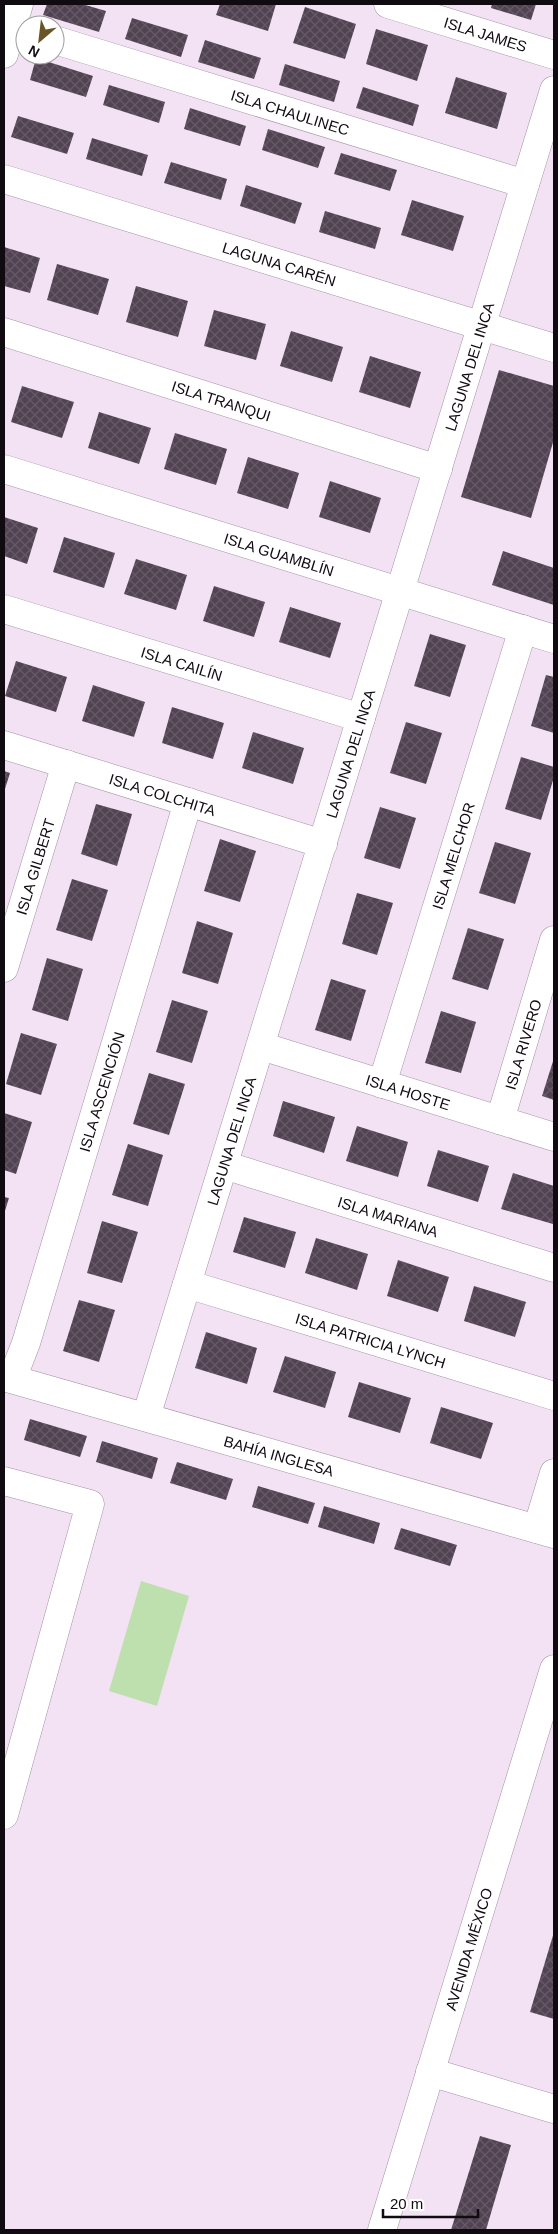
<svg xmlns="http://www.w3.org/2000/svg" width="558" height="2234" font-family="Arial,sans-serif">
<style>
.green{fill:#bee0ae}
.building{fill:url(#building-cross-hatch)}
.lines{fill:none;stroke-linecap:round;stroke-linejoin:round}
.minor-casing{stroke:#a493a5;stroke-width:29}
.minor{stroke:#fff;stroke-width:28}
.labels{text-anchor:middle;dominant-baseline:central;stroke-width:5;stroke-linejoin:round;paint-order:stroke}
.street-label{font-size:15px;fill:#100a11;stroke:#fff}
</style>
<defs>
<pattern id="building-cross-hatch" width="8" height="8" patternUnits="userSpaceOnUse" patternTransform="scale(1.25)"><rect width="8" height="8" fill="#524353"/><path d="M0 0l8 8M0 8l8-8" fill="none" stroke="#665a67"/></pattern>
</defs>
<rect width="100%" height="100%" fill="#f3e1f4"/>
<path class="green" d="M141 1581 189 1596 157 1706 109 1691Z"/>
<path class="building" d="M47 4H82L106 11 99 32 43 15Z
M220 4H276L268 31 216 15Z
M492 4H536L531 20 491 8Z
M305 7 356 24 345 59 293 43Z
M132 18 188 35 181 57 125 39Z
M376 29 428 45 417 81 366 64Z
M205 40 261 58 254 79 198 62Z
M36 58 93 76 86 97 30 80Z
M285 64 340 81 334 102 279 85Z
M456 77 507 93 497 129 445 113Z
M109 85 165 102 159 123 103 105Z
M363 87 419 105 413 126 356 108Z
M190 108 246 126 240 146 184 129Z
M18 116 74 133 67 154 11 137Z
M268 129 325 147 318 168 262 150Z
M92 138 148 155 142 176 86 159Z
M341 153 397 170 390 191 334 174Z
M171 162 227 179 221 200 164 183Z
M246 185 302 203 295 224 240 206Z
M412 200 464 216 453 251 401 235Z
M325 211 381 228 375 249 319 232Z
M4 247 40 258 30 293 4 286Z
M57 264 109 279 98 315 47 300Z
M136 286 188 301 178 337 126 322Z
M214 310 266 324 256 360 204 346Z
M291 331 343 347 332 382 280 366Z
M370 356 421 372 410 408 359 392Z
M499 370 554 386V439L531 518 461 497Z
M22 386 74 402 62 438 11 422Z
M99 412 151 428 139 464 88 448Z
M175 433 227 449 216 485 164 469Z
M248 457 299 473 288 509 237 493Z
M330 481 381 498 370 533 319 517Z
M4 517 38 528 27 564 4 556Z
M64 537 115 553 104 588 53 572Z
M503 551 554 568V605L492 585Z
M136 559 187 575 176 610 124 594Z
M214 586 265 602 254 637 203 621Z
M290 607 341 623 330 658 279 642Z
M430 634 466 645 450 697 414 686Z
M16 661 67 677 56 712 5 696Z
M546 675 554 677V733L531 726Z
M93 685 145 702 134 737 82 721Z
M172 707 224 723 213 759 162 743Z
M406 722 442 733 426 784 390 773Z
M253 732 304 748 293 784 242 768Z
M521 757 554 767V777L541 820 505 809Z
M4 771 10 773 4 792Z
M96 804 132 814 117 866 81 854Z
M380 807 416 818 400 869 364 858Z
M220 839 256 851 240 902 204 891Z
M495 842 531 853 515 904 479 893Z
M72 879 108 890 92 941 56 930Z
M357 893 393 903 377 955 342 944Z
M197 921 233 933 218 984 182 973Z
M468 928 504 939 488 990 452 979Z
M47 958 83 969 68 1021 32 1010Z
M331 979 366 990 351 1041 315 1030Z
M172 1000 208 1011 192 1063 156 1052Z
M441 1011 476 1022 461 1073 425 1063Z
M21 1033 57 1044 41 1095 6 1084Z
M554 1058V1100L542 1096Z
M149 1073 185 1084 169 1135 133 1124Z
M283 1101 335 1117 324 1153 273 1136Z
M4 1113 32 1122 16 1174 4 1170Z
M357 1126 408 1142 398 1177 346 1161Z
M128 1144 163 1155 148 1206 112 1195Z
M438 1150 489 1166 478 1202 427 1186Z
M513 1173 554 1186 553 1224 501 1209Z
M4 1197 9 1198 4 1214Z
M244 1217 296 1232 285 1268 233 1252Z
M102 1221 138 1232 122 1283 87 1273Z
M316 1238 368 1254 357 1290 305 1273Z
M398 1260 449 1277 438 1312 387 1296Z
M474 1286 526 1302 515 1337 464 1321Z
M79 1300 115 1310 99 1362 63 1351Z
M206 1332 257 1348 247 1384 195 1368Z
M285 1356 336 1372 325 1408 273 1392Z
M359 1382 411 1398 400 1433 348 1417Z
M441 1407 493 1423 481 1459 430 1443Z
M30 1419 87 1436 80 1457 24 1440Z
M102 1441 158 1458 152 1479 96 1462Z
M177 1462 233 1479 226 1500 170 1483Z
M258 1486 315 1503 308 1524 252 1507Z
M324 1506 380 1523 374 1544 318 1527Z
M401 1528 457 1545 450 1566 394 1549Z
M554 1932V2019L530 2012Z
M480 2136 511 2145 486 2230H451Z"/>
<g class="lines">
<defs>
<g id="minor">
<path id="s1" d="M388 4 554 55"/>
<path id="s2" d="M55 40 525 184"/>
<path d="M4 54 19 4"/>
<path id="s3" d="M4 179 554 348"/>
<path id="s4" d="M4 332 438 469"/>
<path id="s5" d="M4 469 554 639"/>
<path id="s6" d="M4 609 361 718"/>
<path id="s7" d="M4 745 323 844"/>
<path id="s8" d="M4 968 66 764"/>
<path id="s9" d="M261 1046 554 1137"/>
<path id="s10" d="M382 1084 523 629"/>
<path id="s11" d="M500 1120 554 940"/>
<path id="s12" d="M224 1165 554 1268"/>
<path id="s13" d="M187 1284 554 1396"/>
<path id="s14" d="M4 1377 554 1534"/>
<path id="s15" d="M12 1379 26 1343 188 802"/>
<path id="s16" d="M146 1417 554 90"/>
<path d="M4 1481 90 1504 4 1815"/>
<path d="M537 1529 554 1473"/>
<path d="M430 2072 554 2109"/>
<path id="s17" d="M382 2230 554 1669"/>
</g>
</defs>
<use href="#minor" class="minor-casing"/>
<use href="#minor" class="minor"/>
</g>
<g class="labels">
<g class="street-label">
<text stroke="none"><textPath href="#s1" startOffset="102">ISLA JAMES</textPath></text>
<text stroke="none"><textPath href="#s2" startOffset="246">ISLA CHAULINEC</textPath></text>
<text stroke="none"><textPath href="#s3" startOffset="288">LAGUNA CARÉN</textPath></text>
<text stroke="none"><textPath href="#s16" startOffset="1099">LAGUNA DEL INCA</textPath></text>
<text stroke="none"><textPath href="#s4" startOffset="228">ISLA TRANQUI</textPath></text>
<text stroke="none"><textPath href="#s5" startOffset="288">ISLA GUAMBLÍN</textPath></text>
<text stroke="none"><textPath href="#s6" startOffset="186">ISLA CAILÍN</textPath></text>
<text stroke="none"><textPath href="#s16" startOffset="694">LAGUNA DEL INCA</textPath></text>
<text stroke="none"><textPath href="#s7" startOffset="166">ISLA COLCHITA</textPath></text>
<text stroke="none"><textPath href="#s10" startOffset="239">ISLA MELCHOR</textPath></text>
<text stroke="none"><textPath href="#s8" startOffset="106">ISLA GILBERT</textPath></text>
<text stroke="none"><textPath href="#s11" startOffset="79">ISLA RIVERO</textPath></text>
<text stroke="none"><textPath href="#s15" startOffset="301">ISLA ASCENCIÓN</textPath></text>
<text stroke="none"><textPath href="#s9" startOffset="154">ISLA HOSTE</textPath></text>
<text stroke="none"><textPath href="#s16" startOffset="289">LAGUNA DEL INCA</textPath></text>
<text stroke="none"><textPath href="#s12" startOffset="172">ISLA MARIANA</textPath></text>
<text stroke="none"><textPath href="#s13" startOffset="192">ISLA PATRICIA LYNCH</textPath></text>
<text stroke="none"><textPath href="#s14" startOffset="286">BAHÍA INGLESA</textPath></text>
<text stroke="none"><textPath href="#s17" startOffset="294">AVENIDA MÉXICO</textPath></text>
</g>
</g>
<rect width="558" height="2234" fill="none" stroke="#100a11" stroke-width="10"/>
<g transform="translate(40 40) rotate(208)"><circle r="24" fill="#ffffff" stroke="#9f9da0"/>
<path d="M0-4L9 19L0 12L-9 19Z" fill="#6a5423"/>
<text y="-8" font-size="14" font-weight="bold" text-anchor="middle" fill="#100a11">N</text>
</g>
<path d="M383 2209v8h95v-8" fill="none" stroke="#100a11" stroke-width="2.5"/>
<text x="390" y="2209" font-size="15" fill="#100a11" stroke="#ffffff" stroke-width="4" paint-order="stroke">20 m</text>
</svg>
